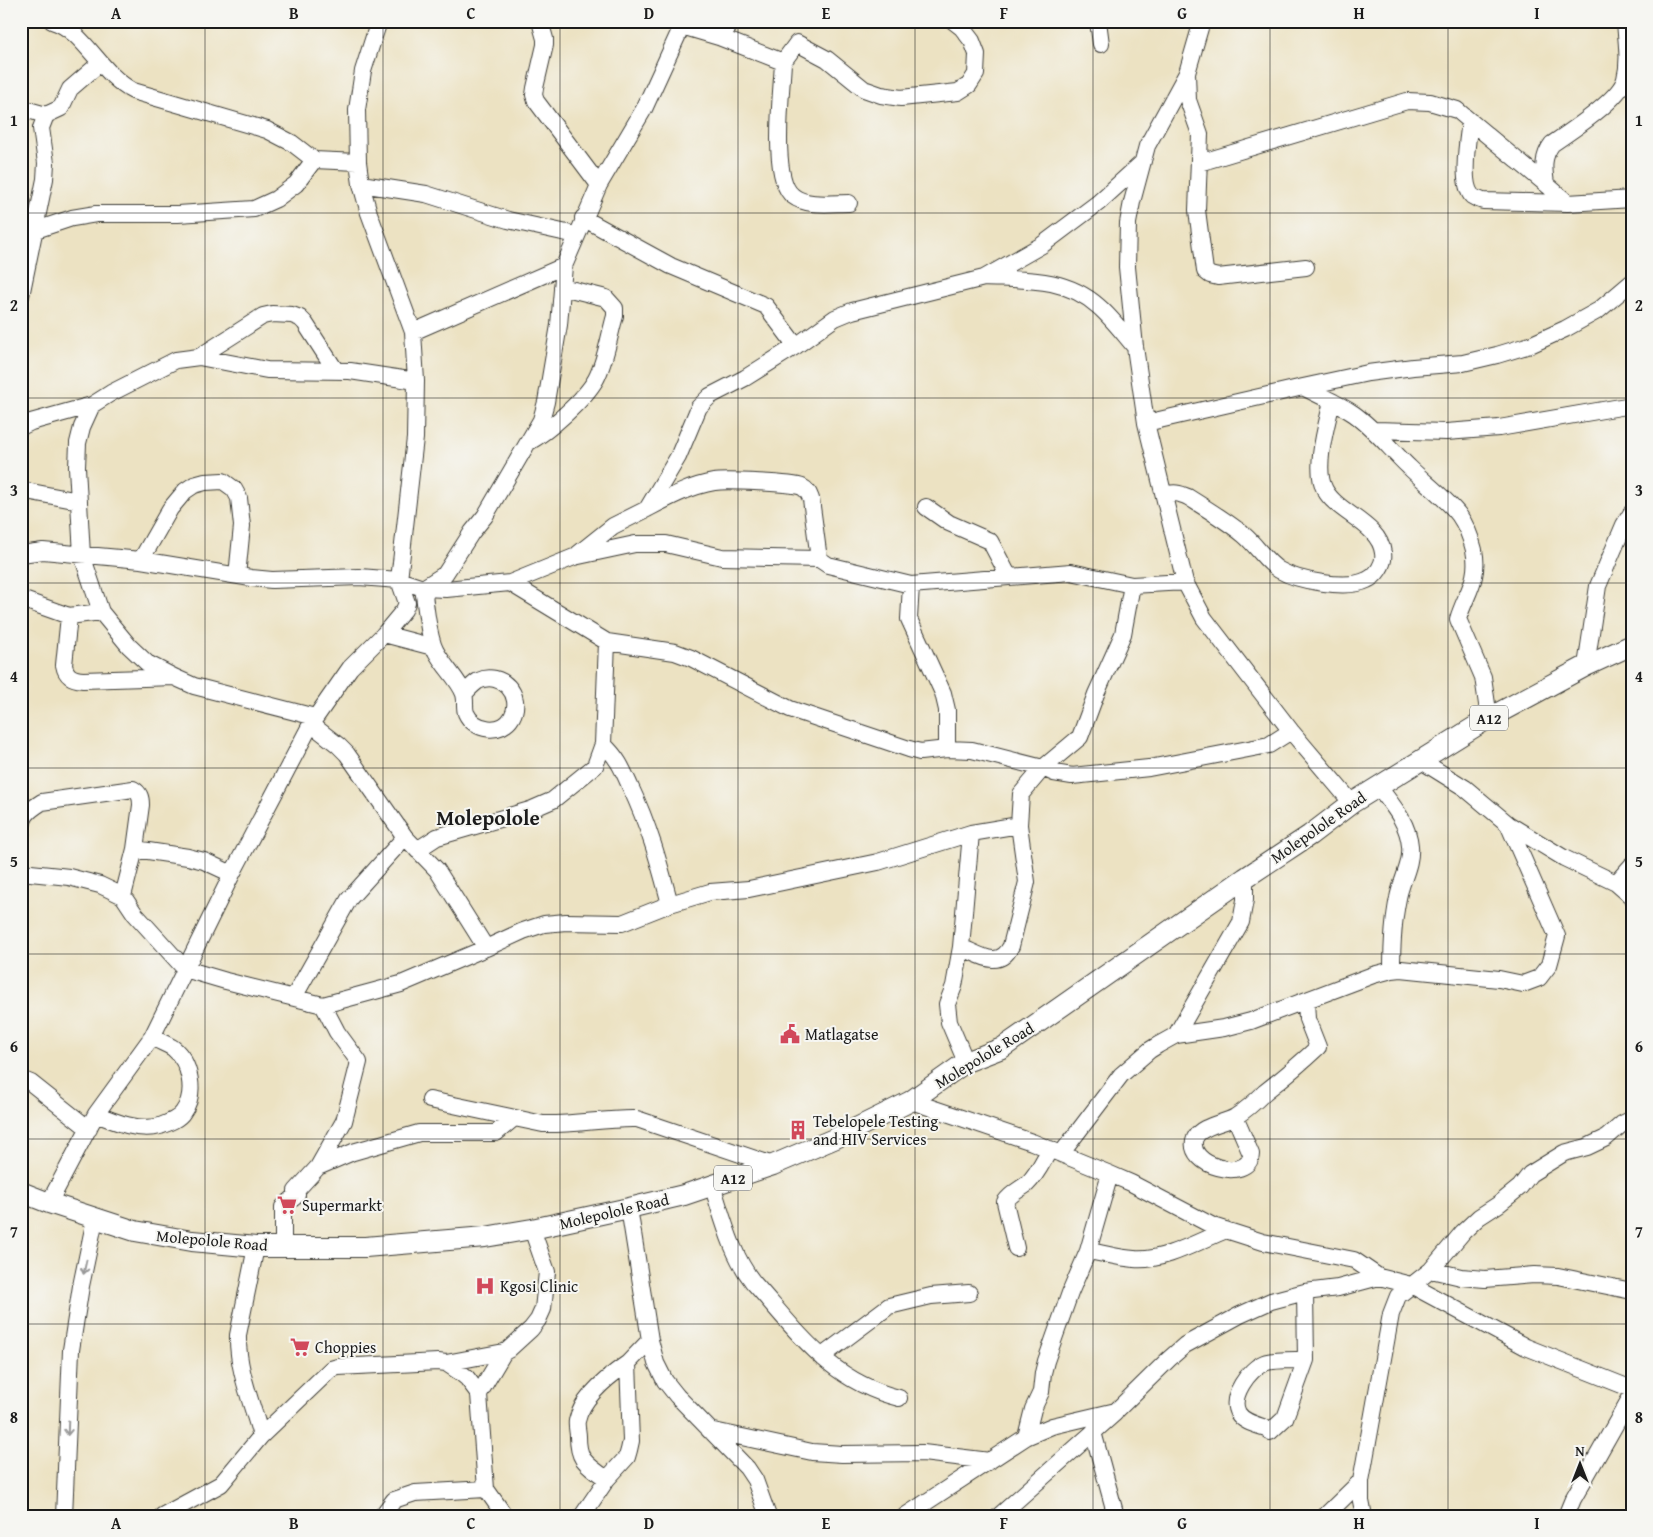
<svg xmlns="http://www.w3.org/2000/svg" width="1653" height="1537" font-family="'Gentium Book Plus',serif">
<style>
.lines{fill:none;stroke-linecap:round;stroke-linejoin:round}
.minor-casing{stroke:#3b3a35;stroke-width:18}
.major-casing{stroke:#3b3a35;stroke-width:22}
.minor{stroke:#fff;stroke-width:16}
.major{stroke:#fff;stroke-width:20}
.oneway{stroke:#999}
.grid{fill:none;stroke:#1c1c1c;stroke-width:1;stroke-opacity:0.55}
.labels{text-anchor:middle;dominant-baseline:central;stroke-width:4;stroke-linejoin:round;paint-order:stroke}
.shield{fill:#f6f6f2;stroke:#5d5d5c;stroke-width:1}
.shield-label{font-size:15px;font-weight:bold;fill:#1c1c1c}
.street-label{font-size:16px;fill:#1c1c1c;stroke:#f6f6f2}
.poi-label{font-size:16px;fill:#1c1c1c;stroke:#f6f6f2;text-anchor:start}
.district-label{font-size:21px;font-weight:bold;fill:#1c1c1c;stroke:#f6f6f2}
.neatline{fill:none;stroke:#1c1c1c;stroke-width:2}
.grid-label{font-size:16px;text-anchor:middle;font-weight:bold;fill:#1c1c1c}
</style>
<rect width="100%" height="100%" fill="#f6f6f2"/>
<filter id="ink" filterUnits="userSpaceOnUse"><feTurbulence type="fractalNoise" baseFrequency=".02" numOctaves="2"/><feDisplacementMap in="SourceGraphic" scale="10" xChannelSelector="R" yChannelSelector="G"/><feConvolveMatrix kernelMatrix="1 2 1 2 8 2 1 2 1" color-interpolation-filters="sRGB"/></filter>
<filter id="wash" filterUnits="userSpaceOnUse"><feTurbulence type="fractalNoise" baseFrequency=".0096" numOctaves="4" result="noise"/><feDisplacementMap in="SourceGraphic" scale="20" xChannelSelector="R" yChannelSelector="G"/><feGaussianBlur stdDeviation="1.12" result="paint"/><feColorMatrix in="noise" values="0 0 0 0 0 0 0 0 0 0 0 0 0 0 0 0 0 1.4 0 .05"/><feComposite in="paint" operator="in"/></filter>
<g filter="url(#wash)">
<rect width="100%" height="100%" fill="#ece2c2"/>
</g>
<g filter="url(#ink)">
<g class="lines">
<defs>
<path id="minor" d="M52 21C84 30 100 74 133 91L267 130 292 143 314 160 358 162
M540 21 545 39V45L535 88 534 95 536 101 599 185
M1098 21 1101 44
M1202 21 1187 73 1147 146 1132 202 1128 223 1127 267 1135 347 1146 423 1185 582 1204 618 1291 731 1352 803
M719 37 783 62 797 43 827 59 864 89 881 95 901 98 958 92 969 85 976 74 977 54 972 41 962 28 953 21
M783 62C782 90 770 179 793 196 807 207 832 203 849 203
M1187 73 1188 100 1200 134 1197 210 1205 271 1210 275 1218 277 1306 267
M21 108 46 115
M1470 121 1546 184
M1199 163 1407 101 1430 102 1457 110 1470 121C1468 138 1460 183 1472 196 1475 198 1480 200 1483 201L1568 203 1632 199
M361 184 426 194 508 220 576 235
M1568 203 1546 184C1544 169 1542 157 1552 144 1570 132 1620 99 1625 79 1630 60 1626 40 1625 21
M583 218 671 266 766 306 796 346
M21 235 72 218 96 214H178L254 209 276 199 296 184 314 160
M984 278C1026 280 1065 277 1098 306 1112 318 1123 333 1135 347
M21 296 45 179 46 163 41 128 46 115 61 108 70 89 99 64
M413 332 564 266 599 185 644 109 682 26 719 37 734 21
M199 357 263 316 272 314 292 315 300 318 305 323 336 371
M1303 387 1368 373 1413 367 1463 363 1497 355 1530 345 1565 329 1599 310 1632 282
M1146 423 1303 387C1320 396 1338 403 1354 414 1375 429 1390 449 1409 467 1423 481 1448 500 1459 515 1466 525 1471 538 1474 550 1480 579 1466 593 1458 619L1483 677 1489 718
M21 427 31 422 92 405
M1375 430 1446 432 1499 428 1632 405
M529 442C549 431 585 399 596 379 606 360 609 336 615 316V308L606 298 562 287
M21 490 79 501
M1164 495C1174 492 1179 493 1188 497 1207 509 1227 521 1244 535 1257 546 1265 561 1279 570 1298 581 1347 590 1367 580 1376 576 1385 564 1383 553 1380 524 1337 513 1325 490 1313 469 1327 424 1332 401
M926 507 949 523 990 541 1009 577
M647 509C668 498 690 486 714 482 726 480 793 483 802 487 808 490 809 494 811 499L819 559
M21 554 43 551 141 560 251 578 272 580 359 577 399 580 423 588 446 589 510 583 574 557 635 544H666L722 557 819 559 828 565 911 585 1071 572 1132 585
M578 554 613 526 647 509 678 457 699 407 710 396 745 378 796 346 835 318 852 311 984 278 1042 245 1098 203 1142 163
M141 560 170 509 185 491 194 485 205 482 223 481 234 489 239 498 242 526 237 576
M510 583 607 642 675 652 691 658 790 709 909 749 920 752 947 749 972 750 1043 768 1054 773 1072 776 1149 768 1269 745 1291 731
M911 585 909 619 943 693 947 710V749
M21 599 69 616
M101 612 69 616 64 665C66 676 72 679 83 680L174 677
M384 634 433 647
M1586 666 1598 586 1624 525 1632 512
M464 694C468 690 473 684 478 681 501 670 524 695 512 717 502 735 474 731 466 713 464 707 466 700 464 694 459 679 438 661 433 645 427 627 426 607 423 588L445 574 472 532 485 516 541 420 546 402 559 325 564 266
M315 717 194 686 174 677 147 663 129 646 101 612 82 555 77 467 78 443 82 427 92 405 111 393 176 360 199 357 267 370 350 371 416 381
M311 724 338 745 347 754 405 837 437 870 486 948
M603 744C618 758 622 768 630 786 649 826 659 862 670 904
M1420 760 1465 788 1508 824 1564 858 1616 883 1632 897
M1378 786C1392 805 1408 822 1410 846 1412 864 1401 881 1398 898 1393 922 1392 946 1392 970L1401 969 1499 979 1523 984 1539 978 1549 965 1557 936 1508 824
M21 835C22 816 26 812 42 802L133 789C140 793 141 798 141 805L135 849 123 896
M135 849 188 857 204 861 232 874
M417 850 437 837 530 810 553 800 595 766 603 744 607 642
M21 872 69 877 100 885 123 896 135 914 185 969 226 981 323 1005 401 984 486 948 523 931 544 924 566 922 622 923 670 904 710 892 749 889 878 862 971 833 1019 825 1021 794 1043 768 1080 737 1096 694 1123 634 1132 585 1185 582
M1616 883 1632 865
M961 947C980 955 999 970 1011 946L1027 882 1019 825
M294 997 349 899 405 837
M1176 1035 1241 922 1245 900V878
M966 1062 949 1022 947 1004 954 986 961 947 971 833
M21 1079 31 1083 89 1129
M430 1100 543 1124C575 1125 606 1118 637 1119L773 1165
M911 1101 1032 1142 1110 1174 1131 1183 1213 1226 1263 1242 1354 1260 1379 1277 1411 1285 1526 1347 1632 1389
M96 1114C115 1122 140 1132 160 1126 168 1123 179 1119 183 1112 197 1093 190 1062 173 1048 167 1044 158 1041 152 1037
M1235 1117 1251 1154C1250 1183 1184 1166 1195 1138 1200 1126 1225 1123 1235 1117 1246 1110 1256 1101 1265 1092 1283 1078 1301 1063 1318 1047L1307 1019 1306 1001
M1061 1154 1121 1075 1150 1050 1158 1045 1176 1035 1224 1028 1251 1021 1373 975 1392 970
M318 1167 344 1121 359 1062 337 1032 323 1005
M712 1185C723 1218 731 1254 753 1282 798 1332 830 1381 899 1398
M49 1203 96 1114 152 1037 232 874 311 724 350 668 384 634 404 610 407 603 399 580 415 438 416 381 413 332 369 213 361 184 358 162 357 110 363 71 379 21
M629 1208 650 1340 656 1363 665 1381 677 1396 747 1468 755 1480 768 1516
M283 1246V1207L297 1195 296 1191 318 1167 353 1152 419 1133H496L514 1118
M256 1247 238 1335C237 1369 252 1403 261 1436
M1016 1248 1005 1202C1011 1193 1019 1190 1027 1184 1037 1175 1043 1161 1050 1149
M1088 1251C1103 1253 1118 1258 1134 1259 1163 1262 1199 1241 1226 1230
M1431 1270 1461 1277 1485 1279 1534 1275 1558 1276 1632 1291
M1305 1292 1306 1360 1285 1418 1270 1432 1269 1429C1258 1425 1244 1423 1238 1413 1229 1397 1249 1369 1264 1363 1274 1359 1295 1360 1306 1360
M821 1357 889 1306 931 1296 969 1293
M446 1363 504 1352
M479 1394 504 1352 508 1350 531 1329 538 1320 543 1309 547 1272 532 1229
M709 1430 812 1452 842 1454 923 1453 990 1461
M1093 1432 1116 1516
M1026 1437 1033 1409 1041 1392 1043 1373 1046 1361 1070 1293 1088 1251 1110 1174
M607 1479C598 1473 589 1467 583 1459 579 1453 578 1443 578 1436 578 1432 576 1425 577 1421 582 1397 609 1376 628 1363
M64 1516 71 1350 81 1286 95 1219
M162 1516 221 1484 261 1436 331 1369 338 1367 438 1362 446 1363 461 1373 467 1378 479 1394 486 1489 505 1516
M382 1516 394 1500 415 1493 486 1489
M582 1516 607 1479 627 1457 629 1450 631 1441 628 1363 650 1340
M905 1516 1026 1437 1052 1426 1116 1411 1169 1359 1185 1345 1240 1315 1271 1301 1305 1292 1338 1288 1379 1277
M999 1516 1115 1413
M1325 1516 1361 1481
M1364 1516 1361 1501V1481L1391 1314 1398 1296 1431 1270 1463 1232 1479 1217 1499 1204 1520 1187 1530 1174 1564 1153 1587 1147 1606 1138 1622 1124 1632 1119
M1566 1516 1573 1499 1632 1395"/>
<path id="major" d="M21 1192 49 1203 135 1231 192 1241 256 1247H365L485 1237 532 1229 629 1208 684 1195 773 1165 836 1138 911 1101 966 1062 1002 1048 1245 878 1310 835 1352 803 1489 718 1586 666 1632 645"/>
</defs>
<use href="#minor" class="minor-casing"/>
<use href="#major" class="major-casing"/>
<use href="#minor" class="minor"/>
<use href="#major" class="major"/>
</g>
<defs><path id="oneway-shaft" d="M-6 0H5M1.5-3L5.5 0L1.5 3" fill="none" stroke-width="1.6" stroke-linecap="round" stroke-linejoin="round" transform="scale(1.25)"/></defs>
<g class="oneway">
<use href="#oneway-shaft" transform="translate(85 1267) rotate(102)"/>
<use href="#oneway-shaft" transform="translate(68 1428) rotate(92)"/>
</g>
</g>
<path class="grid" d="M205 21V1516M383 21V1516M560 21V1516M738 21V1516M915 21V1516M1093 21V1516M1270 21V1516M1448 21V1516M21 213H1632M21 398H1632M21 583H1632M21 768H1632M21 954H1632M21 1139H1632M21 1324H1632"/>
<defs>
<symbol id="civic-bare" viewBox="-9 -9 18 18"><path d="M-.6-6.5H3V-4.5H.6V-3L4-1V1h2V6H-6V1h2V-1L-.6-3ZM-1.2 2.5V6h2.4V2.5Z" fill="#d1495b" stroke="#f6f6f2" stroke-width="2.5" paint-order="stroke"/></symbol>
<symbol id="building-bare" viewBox="-9 -9 18 18"><path d="M-4-6H4V6H1V3H-1V6H-4ZM-2.5-4.3h1.7v1.8h-1.7ZM.8-4.3h1.7v1.8H.8ZM-2.5-1h1.7V.8h-1.7ZM.8-1h1.7V.8H.8Z" fill="#d1495b" stroke="#f6f6f2" stroke-width="2.5" paint-order="stroke"/></symbol>
<symbol id="supermarket-bare" viewBox="-9 -9 18 18"><path d="M-6-5.5h2.5l.6 2H6L4.5 2H-2.5L-4.4-4H-6ZM-1.5 3.2a1.3 1.3 0 1 0 .1 0ZM3 3.2a1.3 1.3 0 1 0 .1 0Z" fill="#d1495b" stroke="#f6f6f2" stroke-width="2.5" paint-order="stroke"/></symbol>
<symbol id="hospital-bare" viewBox="-9 -9 18 18"><path d="M-5-5h3v3.5h4V-5h3V5h-3V1.5h-4V5h-3Z" fill="#d1495b" stroke="#f6f6f2" stroke-width="2.5" paint-order="stroke"/></symbol>
</defs>
<g fill-rule="evenodd">
<use href="#civic-bare" x="776" y="1020" width="28" height="28"/>
<use href="#building-bare" x="784" y="1116" width="28" height="28"/>
<use href="#supermarket-bare" x="273" y="1191" width="28" height="28"/>
<use href="#hospital-bare" x="471" y="1272" width="28" height="28"/>
<use href="#supermarket-bare" x="286" y="1333" width="28" height="28"/>
</g>
<g class="labels">
<g class="shield">
<rect x="1470" y="705.5" width="38" height="25" rx="4"/>
<rect x="714" y="1165.5" width="38" height="25" rx="4"/>
</g>
<g class="shield-label">
<text x="1489" y="718">A12</text>
<text x="733" y="1178">A12</text>
</g>
<g class="street-label">
<text transform="translate(1318 827) rotate(-35)">Molepolole Road</text>
<text transform="translate(984 1055) rotate(-31)">Molepolole Road</text>
<text transform="translate(614 1211) rotate(-13)">Molepolole Road</text>
<text transform="translate(212 1240) rotate(5)">Molepolole Road</text>
</g>
<g class="poi-label">
<text x="805" y="1034">Matlagatse</text>
<text x="813" y="1121">Tebelopele Testing<tspan x="813" dy="18">and HIV Services</tspan></text>
<text x="302" y="1205">Supermarkt</text>
<text x="500" y="1286">Kgosi Clinic</text>
<text x="315" y="1347">Choppies</text>
</g>
<g class="district-label">
<text x="488" y="817">Molepolole</text>
</g>
</g>
<rect width="1653" height="1537" fill="none" stroke="#f6f6f2" stroke-width="55"/>
<g transform="translate(1580 1464)" stroke="#f6f6f2" stroke-width="4" paint-order="stroke">
<path d="M0-4L9 19L0 12L-9 19Z" fill="#1c1c1c"/>
<text y="-8" font-size="14" font-weight="bold" text-anchor="middle" fill="#1c1c1c">N</text>
</g>
<rect x="28" y="28" width="1598" height="1482" class="neatline"/>
<g class="grid-label">
<text x="116" y="19">A</text>
<text x="294" y="19">B</text>
<text x="471" y="19">C</text>
<text x="649" y="19">D</text>
<text x="826" y="19">E</text>
<text x="1004" y="19">F</text>
<text x="1182" y="19">G</text>
<text x="1359" y="19">H</text>
<text x="1537" y="19">I</text>
<text x="14" y="126">1</text>
<text x="1639" y="126">1</text>
<text x="14" y="311">2</text>
<text x="1639" y="311">2</text>
<text x="14" y="496">3</text>
<text x="1639" y="496">3</text>
<text x="14" y="682">4</text>
<text x="1639" y="682">4</text>
<text x="14" y="867">5</text>
<text x="1639" y="867">5</text>
<text x="14" y="1052">6</text>
<text x="1639" y="1052">6</text>
<text x="14" y="1237">7</text>
<text x="1639" y="1237">7</text>
<text x="14" y="1423">8</text>
<text x="1639" y="1423">8</text>
<text x="116" y="1529">A</text>
<text x="294" y="1529">B</text>
<text x="471" y="1529">C</text>
<text x="649" y="1529">D</text>
<text x="826" y="1529">E</text>
<text x="1004" y="1529">F</text>
<text x="1182" y="1529">G</text>
<text x="1359" y="1529">H</text>
<text x="1537" y="1529">I</text>
</g>
</svg>
